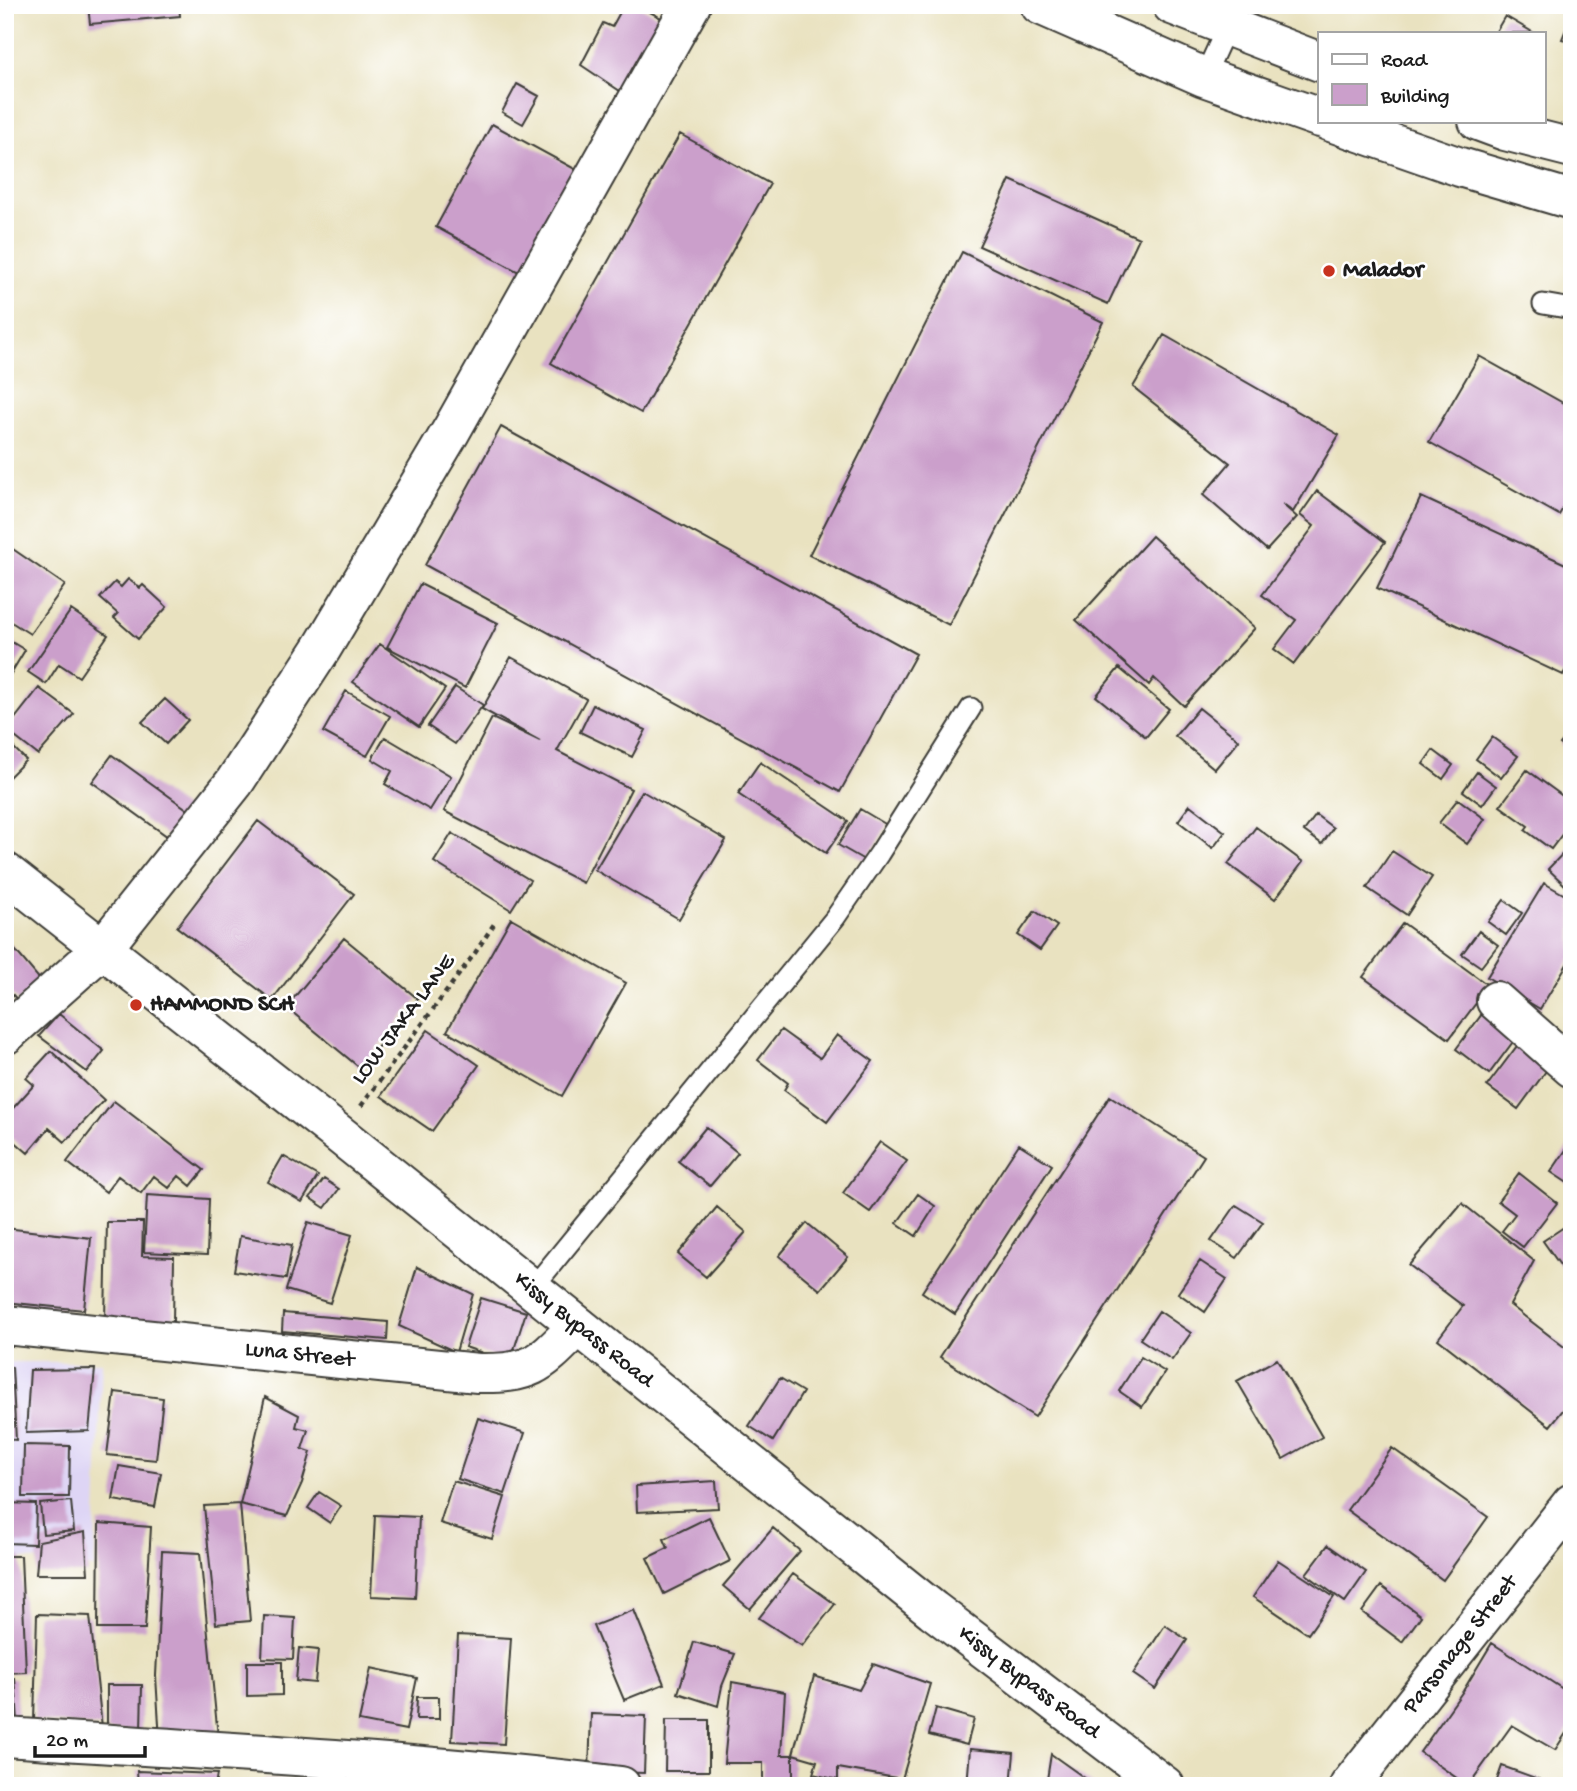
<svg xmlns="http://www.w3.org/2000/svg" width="1577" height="1791" font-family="'Gochi Hand',sans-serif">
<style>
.built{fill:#ded5f5}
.building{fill:#cb9fcb}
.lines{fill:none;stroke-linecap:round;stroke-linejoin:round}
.lane-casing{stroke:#3b3a35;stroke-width:23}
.street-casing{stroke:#3b3a35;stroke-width:42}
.secondary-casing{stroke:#3b3a35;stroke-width:42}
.highway-casing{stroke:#3b3a35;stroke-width:42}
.path{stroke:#3b3a35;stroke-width:4.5;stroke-dasharray:5 5;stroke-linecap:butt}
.lane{stroke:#fff;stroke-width:19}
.street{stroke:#fff;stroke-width:38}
.secondary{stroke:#fff;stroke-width:38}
.highway{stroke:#fff;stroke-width:38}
.poi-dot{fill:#c8321e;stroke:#fff;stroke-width:2.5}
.labels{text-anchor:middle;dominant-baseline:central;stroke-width:5;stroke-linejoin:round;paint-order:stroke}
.poi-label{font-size:23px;font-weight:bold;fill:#1c1c1c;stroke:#fff;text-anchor:start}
.street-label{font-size:23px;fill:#1c1c1c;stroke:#fff}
</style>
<rect width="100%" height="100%" fill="#fff"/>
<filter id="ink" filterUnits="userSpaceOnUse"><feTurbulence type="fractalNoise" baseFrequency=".0143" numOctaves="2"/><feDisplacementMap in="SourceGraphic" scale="14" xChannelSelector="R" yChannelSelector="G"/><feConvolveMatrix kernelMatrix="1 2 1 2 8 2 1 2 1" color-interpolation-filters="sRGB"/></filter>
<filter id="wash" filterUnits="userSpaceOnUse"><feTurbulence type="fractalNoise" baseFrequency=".00686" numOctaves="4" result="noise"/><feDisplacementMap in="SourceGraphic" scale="28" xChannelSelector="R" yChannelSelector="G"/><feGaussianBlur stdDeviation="1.57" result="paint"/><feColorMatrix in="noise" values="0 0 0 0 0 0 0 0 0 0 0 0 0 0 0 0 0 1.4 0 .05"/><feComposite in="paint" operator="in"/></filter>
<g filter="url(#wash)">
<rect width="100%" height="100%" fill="#e9e2c0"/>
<path class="built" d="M5 1362H102L94 1568 5 1556Z"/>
<g id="blocks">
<path class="building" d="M88 5H179L180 16 90 24Z
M624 5H637L663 19 623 93 581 65 603 23 612 27Z
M1572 14V42L1562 39Z
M1505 16 1534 33H1495Z
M517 84 539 96 523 124 502 112Z
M492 124 584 174 528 277 436 227Z
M680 134 770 184 641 413 551 363Z
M1010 180 1139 238 1108 304 979 246Z
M962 252 1103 322 949 625 809 555Z
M1164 335 1339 435 1293 512 1282 504 1297 517 1267 550 1203 495 1230 463 1133 387Z
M1479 356 1572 408V493L1559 515 1429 442Z
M501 427 916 654 840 792 425 565Z
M1317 491 1385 542 1294 664 1274 649 1296 620 1262 595 1314 526 1300 515Z
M1421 497 1572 567V658L1563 675 1377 588Z
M1152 536 1255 628 1184 706 1154 678 1149 685 1076 620Z
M7 545 65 585 30 634 5 618V548Z
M128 579 140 588 143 585 167 607 138 639 114 618 118 614 100 598 115 582 121 587Z
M420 584 498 623 465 688 387 647Z
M71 610 108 635 79 677 59 664 46 684 28 672Z
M5 638 25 650 10 675 5 673Z
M380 644 445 689 419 727 353 682Z
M511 657 586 699 557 751 631 789 583 883 444 811 492 718 540 741 482 709Z
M1119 668 1169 709 1146 737 1096 696Z
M455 687 483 705 455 744 428 726Z
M39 688 74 714 38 755 6 730Z
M346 691 390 716 367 756 323 732Z
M165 699 188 720 166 744 142 722Z
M593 705 646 730 632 757 580 732Z
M1199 708 1239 740 1215 769 1175 736Z
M1572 729V753L1560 744Z
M385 737 451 776 430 810 385 784 392 771 372 759Z
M1492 737 1518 756 1501 778 1476 759Z
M5 739 26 760 5 781Z
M1433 750 1453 765 1443 779 1423 764Z
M112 755 191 812 171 839 92 782Z
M760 762 848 821 826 853 738 794Z
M1527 770 1572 803V821L1551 849 1525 830 1528 826 1500 806Z
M1477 772 1496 786 1482 805 1463 791Z
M642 791 726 840 679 919 595 870Z
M1458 799 1485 819 1467 844 1439 823Z
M1190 805 1225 832 1213 848 1178 821Z
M860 809 887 825 866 861 838 845Z
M1316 815 1333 828 1322 844 1304 831Z
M258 821 354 894 272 1000 177 927Z
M1256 827 1303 862 1275 899 1228 864Z
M452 833 530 880 511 910 434 862Z
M1572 844V880L1566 886 1548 869Z
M1392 851 1432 877 1407 915 1367 888Z
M1544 883 1572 899V956L1540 1009 1487 977Z
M1504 900 1522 913 1506 935 1488 922Z
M1035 911 1057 926 1040 950 1018 935Z
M511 918 626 983 562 1096 447 1031Z
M1403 923 1489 986 1449 1039 1363 977Z
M1479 931 1498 945 1481 967 1462 954Z
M5 938 42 982 18 1001 13 995 5 1002Z
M344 938 418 999 360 1068 286 1007Z
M1488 1006 1521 1031 1489 1074 1456 1049Z
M59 1014 104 1051 87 1072 39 1036Z
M428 1030 479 1065 432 1131 381 1096Z
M781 1030 820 1058 837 1035 873 1061 827 1122 784 1090 788 1083 758 1060Z
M1523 1038 1554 1060 1518 1109 1487 1086Z
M51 1051 104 1100 65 1142 49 1128 28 1153 5 1133V1117L34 1085 26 1078Z
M1110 1096 1204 1156 1035 1417 940 1357Z
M114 1101 204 1170 191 1186 179 1176 169 1188 154 1176 141 1193 118 1176 106 1192 67 1162Z
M706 1127 738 1153 710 1186 678 1161Z
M1572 1141V1186L1551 1172Z
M880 1142 907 1161 870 1212 843 1193Z
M1019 1144 1052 1165 955 1314 922 1292Z
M283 1156 318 1176 302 1202 268 1182Z
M1519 1173 1557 1203 1523 1247 1502 1231 1515 1214 1498 1201Z
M324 1179 339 1189 325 1208 310 1198Z
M918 1194 935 1206 916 1236 897 1223Z
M147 1195 209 1199 207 1255 144 1252Z
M1462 1203 1534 1261 1510 1305 1572 1353V1399L1550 1426 1438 1339 1463 1306 1409 1265Z
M1236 1205 1263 1222 1237 1258 1211 1241Z
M717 1207 746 1232 706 1277 678 1254Z
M107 1222H143L142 1256 174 1257 173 1322 105 1320Z
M308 1222 352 1235 330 1303 286 1290Z
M807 1223 848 1257 820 1290 779 1256Z
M1567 1225 1572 1232V1282L1543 1241Z
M5 1228 91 1238 84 1310 5 1302Z
M240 1236 292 1245 286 1279 234 1271Z
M1200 1261 1227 1279 1205 1312 1178 1293Z
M417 1267 473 1294 456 1352 399 1326Z
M481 1298 526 1312 510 1362 465 1347Z
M1159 1311 1191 1333 1172 1360 1140 1339Z
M283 1313 388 1322 387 1340 282 1331Z
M1141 1357 1165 1372 1142 1407 1119 1391Z
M1277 1359 1322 1437 1283 1459 1237 1381Z
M5 1366 12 1367 16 1440 5 1439Z
M95 1369 89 1431 26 1433 30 1370Z
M780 1378 803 1392 773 1441 749 1426Z
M115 1392 163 1398 156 1460 107 1455Z
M265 1397 299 1415 296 1427 308 1430 302 1449 311 1452 302 1483 287 1516 240 1504Z
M478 1418 525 1433 505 1494 458 1479Z
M24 1445 70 1446 69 1497H23Z
M1392 1448 1488 1517 1443 1580 1347 1510Z
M119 1466 161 1473 155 1507 113 1500Z
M453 1481 505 1497 492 1539 440 1523Z
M716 1481 718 1508 637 1512 636 1486Z
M319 1492 341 1506 330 1523 308 1508Z
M71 1501 74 1531 43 1534 40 1504Z
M5 1503 36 1504 35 1544 5 1543Z
M240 1504 250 1621 216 1624 204 1506Z
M375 1515 419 1517 415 1598 371 1596Z
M709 1517 730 1561 664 1594 647 1558 668 1548 664 1539Z
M99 1523 151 1527 145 1629H98Z
M773 1528 800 1551 750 1609 723 1586Z
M85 1532 88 1574H36L39 1541Z
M1328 1545 1366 1572 1345 1602 1306 1574Z
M162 1551 200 1553 218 1737 160 1741 156 1676Z
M5 1556H21L26 1672 5 1673Z
M1278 1560 1334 1597 1308 1634 1253 1597Z
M793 1574 835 1604 802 1646 759 1618Z
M1381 1586 1421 1616 1402 1642 1362 1612Z
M634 1610 664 1684 624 1700 593 1626Z
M37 1614 90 1616 102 1727 34 1721Z
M264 1616 295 1618 293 1659 262 1658Z
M1165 1625 1187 1640 1155 1689 1133 1674Z
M458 1635 511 1638 504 1744 452 1741Z
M694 1642 735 1654 722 1686 718 1706 678 1693Z
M1492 1643 1572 1695V1724L1555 1750 1512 1725 1468 1786 1420 1752 1463 1691Z
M299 1648 318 1650 315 1683 296 1681Z
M247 1662H282V1695L247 1696Z
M873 1664 930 1684 902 1779 838 1768V1780L813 1774 817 1761 793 1754 814 1676 859 1690Z
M371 1668 417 1678 406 1730 359 1721Z
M5 1678H15L18 1721 5 1722Z
M732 1682 785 1692 781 1755H793V1780H763V1763H724Z
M107 1685H142L141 1731H107Z
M417 1697H439V1719H416Z
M936 1708 974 1719 967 1745 929 1735Z
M591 1714 646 1716 644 1773 589 1771Z
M666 1720H709V1771H665Z
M970 1749 1014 1753 1011 1786H967Z
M1051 1754 1096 1786H1046Z
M1502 1766 1541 1780 1539 1786H1495Z
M137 1771 217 1774 215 1786H138Z
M264 1780 302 1781V1786H264Z
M310 1780 346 1781 345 1786H309Z"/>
</g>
</g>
<g filter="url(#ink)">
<use href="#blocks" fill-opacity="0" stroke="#3b3a35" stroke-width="2"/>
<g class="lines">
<defs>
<path id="lane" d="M1204 77 1237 5
M1543 304 1572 309
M531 1290 835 918 879 854 971 708"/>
<g id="street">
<path d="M1496 1001 1572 1068"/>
<path d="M5 1035 103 948 234 783 322 648 451 431 691 5"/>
<path id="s1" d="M5 1325 478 1373C534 1374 540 1364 578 1326"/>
<path d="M5 1737C211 1751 416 1761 621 1786"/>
</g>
<g id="secondary">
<path id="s2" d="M5 872 340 1135 933 1610 1165 1786"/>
<path id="s3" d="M1349 1786 1572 1503"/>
</g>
<path id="highway" d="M1040 5 1204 77 1320 118
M1172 5 1320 62
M1328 121 1460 167 1572 200
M1478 121 1505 131 1572 148"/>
</defs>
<use href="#lane" class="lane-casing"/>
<use href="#street" class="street-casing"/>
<use href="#secondary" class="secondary-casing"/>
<use href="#highway" class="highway-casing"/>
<path class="path" d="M361 1106 475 953 494 924"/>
<use href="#lane" class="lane"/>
<use href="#street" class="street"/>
<use href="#secondary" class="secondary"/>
<use href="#highway" class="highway"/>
</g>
</g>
<g class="poi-dot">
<circle cx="1329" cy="271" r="7"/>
<circle cx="136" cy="1005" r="7"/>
</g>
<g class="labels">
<g class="poi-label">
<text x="1343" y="271">Malador</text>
<text x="150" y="1005">HAMMOND SCH</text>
</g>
<g class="street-label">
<text transform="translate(404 1020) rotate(-53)">LOW JAKA LANE</text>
<text stroke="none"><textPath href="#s2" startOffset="738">Kissy Bypass Road</textPath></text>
<text stroke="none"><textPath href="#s1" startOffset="296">Luna Street</textPath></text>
<text stroke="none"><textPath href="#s3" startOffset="180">Parsonage Street</textPath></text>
<text stroke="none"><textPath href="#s2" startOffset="1306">Kissy Bypass Road</textPath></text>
</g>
</g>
<rect width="1577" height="1791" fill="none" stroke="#fff" stroke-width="28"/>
<rect x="1318" y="32" width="228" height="91" fill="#ffffff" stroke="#a4a4a4" stroke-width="2"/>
<rect x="1332" y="54" width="35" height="10" fill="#ffffff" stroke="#a4a4a4" stroke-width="2"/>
<text x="1381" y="66" font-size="21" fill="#1c1c1c">Road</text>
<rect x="1332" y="84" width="35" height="21" fill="#cb9fcb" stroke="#a4a4a4" stroke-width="2"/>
<text x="1381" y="102" font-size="21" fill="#1c1c1c">Building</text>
<path d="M35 1746v10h110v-10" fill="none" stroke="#1c1c1c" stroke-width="3.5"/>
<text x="46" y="1746" font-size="21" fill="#1c1c1c" stroke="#ffffff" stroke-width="5" paint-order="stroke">20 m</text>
</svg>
